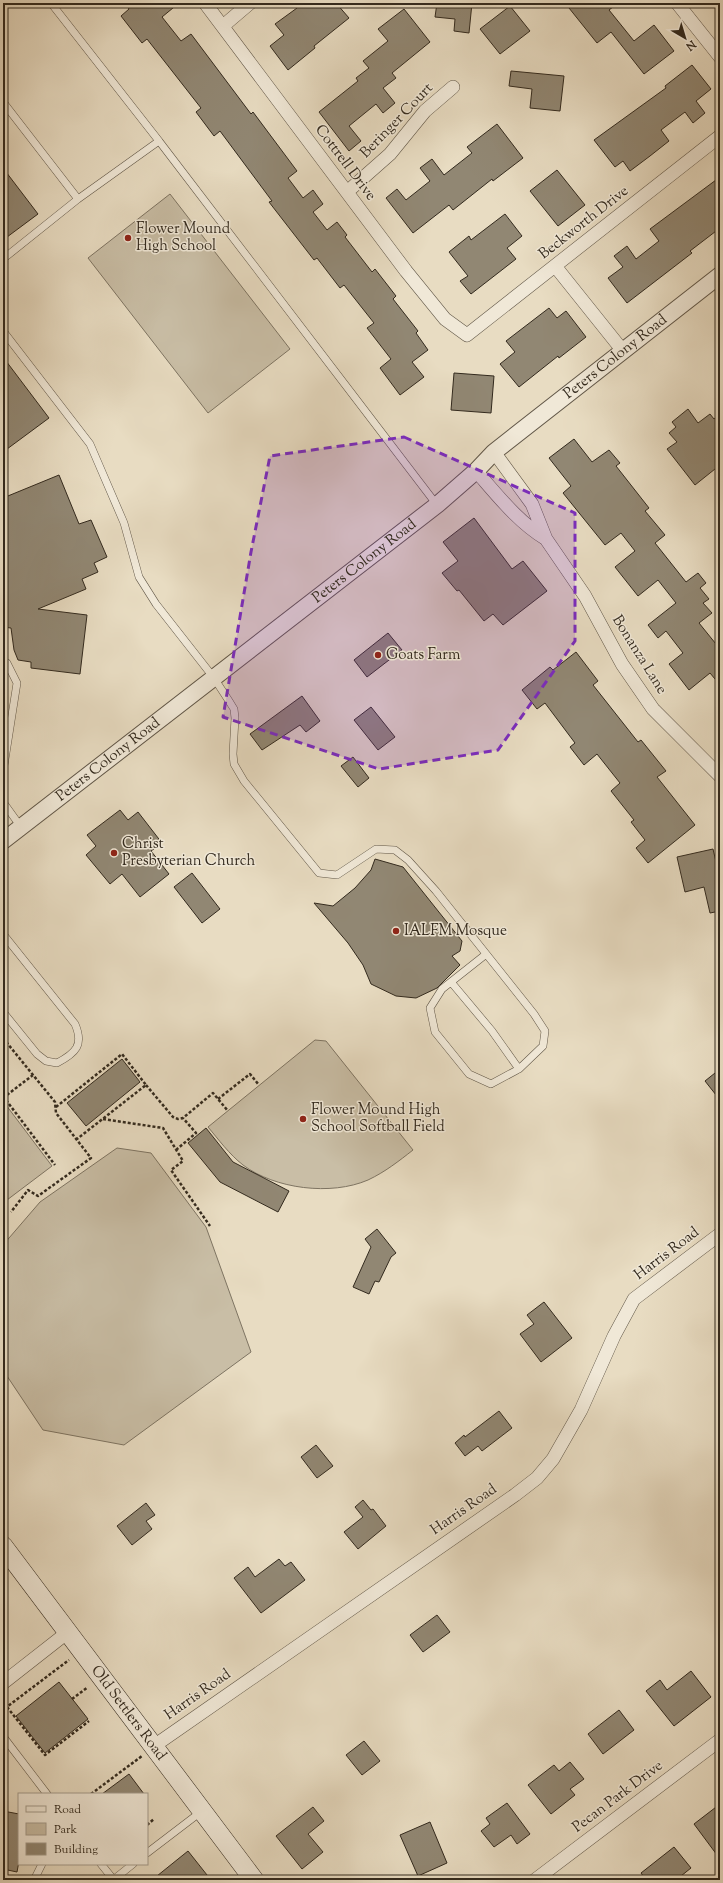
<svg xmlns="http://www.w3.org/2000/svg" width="723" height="1883" font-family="'Sorts Mill Goudy',serif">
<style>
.green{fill:#c9bea6;stroke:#7e7462}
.building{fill:#918773;stroke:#332a1e}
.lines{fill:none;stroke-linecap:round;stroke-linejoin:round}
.service-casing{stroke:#605647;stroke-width:8}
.minor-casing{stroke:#605647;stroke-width:14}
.tertiary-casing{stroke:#605647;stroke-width:18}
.secondary-casing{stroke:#332a1e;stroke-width:20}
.path{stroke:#332a1e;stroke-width:2.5;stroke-dasharray:3 2;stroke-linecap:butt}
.service{stroke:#f0e8d7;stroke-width:7}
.minor{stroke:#f0e8d7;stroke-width:13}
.tertiary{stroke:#f0e8d7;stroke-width:16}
.secondary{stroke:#f0e8d7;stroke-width:19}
.marked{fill:#7b2cbf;fill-opacity:0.2;stroke:#7b2cbf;stroke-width:3;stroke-dasharray:8 5;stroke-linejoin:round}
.poi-dot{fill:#8f2418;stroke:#f0e8d7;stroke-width:1.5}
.labels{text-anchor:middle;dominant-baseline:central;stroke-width:3;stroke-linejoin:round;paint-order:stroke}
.street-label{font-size:15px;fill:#332a1e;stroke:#f0e8d7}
.poi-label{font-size:15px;fill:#332a1e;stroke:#f0e8d7;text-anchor:start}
</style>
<rect width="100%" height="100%" fill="#e8dcc2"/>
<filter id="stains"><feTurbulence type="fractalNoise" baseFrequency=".005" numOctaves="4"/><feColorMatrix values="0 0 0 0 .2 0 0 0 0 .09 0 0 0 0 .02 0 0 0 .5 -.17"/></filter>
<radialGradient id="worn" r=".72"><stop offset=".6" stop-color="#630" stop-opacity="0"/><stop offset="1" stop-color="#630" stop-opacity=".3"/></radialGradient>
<path class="green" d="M170 194 290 349 208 413 88 258Z
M315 1040 326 1041 413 1150C399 1161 385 1172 368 1180 331 1196 275 1189 243 1165 229 1154 219 1140 208 1127Z
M3 1101 52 1166 3 1203Z
M117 1148 151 1153 206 1227 251 1352 124 1445 43 1430 3 1370V1245L40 1202Z"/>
<path class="building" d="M125 3H179L162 17 181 41 191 34 251 114 253 112 297 171 288 178 303 198 313 190 323 204 313 212 327 230 337 222 347 235 345 237 372 272 375 269 396 296 393 299 418 331 416 333 428 350 412 362 424 377 400 395 380 368 391 359 367 328 374 323 344 285 340 288 317 258 314 260 269 202 272 201 220 131 214 136 196 112 201 108 147 39 142 43 121 16 129 9Z
M293 3H336L349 18 314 46 315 48 288 70 270 46 284 35 275 24 297 8Z
M437 3H472L469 33 454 31 455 19 435 17Z
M565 3H618L609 10 634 41 654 25 674 51 644 74 611 32 597 43Z
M510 6 530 31 500 54 480 29Z
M404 9 430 42 392 73 396 78 383 88 395 103 383 113 376 104 349 126 361 141 349 151 319 112 358 81 356 78 369 68 363 61 388 41 378 29Z
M692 65 711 89 696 101 705 113 693 123 685 112 661 130 669 141 650 156 630 171 623 161 615 167 594 140 666 88 665 86Z
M511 71 564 76 560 111 530 108 532 89 509 86Z
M497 124 523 158 493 181 492 179 453 210 449 205 413 233 386 198 397 189 406 200 430 181 420 168 432 159 444 175 472 153 467 147Z
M3 168 38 214 3 240Z
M557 170 585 205 558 226 530 191Z
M720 177V228L690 251 692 253 627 303 608 278 623 267 614 256 627 246 636 259 659 241 650 229Z
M505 214 522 236 507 248 516 259 471 294 460 281 468 276 449 252 469 236 471 240Z
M549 308 557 318 566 311 586 337 559 358 558 356 519 387 500 364 515 352 506 341Z
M3 357 49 418 3 452Z
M454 373 494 376 491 413 451 410Z
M688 409 698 423 710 414 714 419 720 414V465L695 485 667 449 677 442 669 433 676 427 672 422Z
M574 439 592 462 609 450 620 463 616 466 649 508 645 511 665 535 655 543 686 582 698 573 706 583 700 588 709 599 703 603 712 613 699 623 720 649V685L710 673 689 690 669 664 683 653 666 631 658 638 648 625 676 603 658 580 638 596 615 567 635 551 621 533 605 545 563 493 571 486 549 458Z
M59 475 79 524 91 520 107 557 94 563 98 572 82 579 86 589 38 609 87 615 80 674 31 668V662L18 660 14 650 11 628 3 627V498Z
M474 518 512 569 523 561 547 591 503 625 493 614 484 621 459 590 457 591 442 573 458 561 443 542Z
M388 633 402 650 367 677 354 660Z
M576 652 598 681 593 685 638 742 641 740 666 771 657 777 695 825 648 863 636 848 645 840 631 822 634 820 611 791 620 783 597 754 584 765 570 747 575 743 545 703 537 709 522 690 550 667 553 670Z
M302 696 320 721 306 732 300 725 262 750 250 734Z
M371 707 395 737 378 750 354 720Z
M353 757 369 778 358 787 341 766Z
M120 810 128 820 138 812 162 843 151 851 169 874 140 897 122 874 110 884 86 855 96 846 87 835Z
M713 849 716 862 720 861V911L710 913 704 887 685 892 677 857Z
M375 859 403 867 462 941 460 951 452 956 460 965 437 988 416 998 396 996 371 984 363 965 348 943 314 903 333 906 355 888 371 870Z
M192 873 220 909 202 923 174 887Z
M122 1059 140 1082 86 1126 67 1103Z
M715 1073 720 1079V1100L705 1081Z
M206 1128 233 1162 289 1191 278 1212 220 1182 188 1143Z
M377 1229 396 1253 391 1257 379 1282 375 1281 369 1294 353 1287 371 1247 365 1239Z
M544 1302 572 1338 541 1362 520 1334 534 1324 527 1315Z
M499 1411 512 1428 482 1451 478 1446 465 1456 455 1443 464 1435 465 1437Z
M316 1445 333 1466 317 1478 301 1457Z
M363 1500 371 1510 373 1509 386 1526 358 1549 344 1532 363 1517 355 1507Z
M146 1503 155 1515 146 1521 152 1529 132 1545 117 1526Z
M279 1559 285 1566 291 1562 305 1580 261 1613 234 1578 248 1567 255 1577Z
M437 1615 450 1632 423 1652 410 1635Z
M691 1671 711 1697 674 1726 646 1691 660 1680 667 1690Z
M59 1682 88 1719 45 1753 16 1716Z
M619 1710 634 1730 603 1754 588 1734Z
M364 1741 380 1761 362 1775 346 1755Z
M570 1762 584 1779 570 1789 575 1795 551 1814 528 1785 554 1765 559 1771Z
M129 1774 144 1794H102Z
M507 1803 530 1834 517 1844 511 1835 494 1847 481 1831 490 1824 486 1818Z
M720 1804V1859L694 1824Z
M313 1807 324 1821 308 1834 323 1852 302 1869 276 1836Z
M3 1811 19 1814V1861L17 1872 3 1869Z
M430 1822 447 1863 418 1876 400 1835Z
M674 1847 691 1868 676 1880H646L641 1873Z
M188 1851 211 1880H152Z"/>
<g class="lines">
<defs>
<path id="service" d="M51 3 159 141
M3 102 78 199
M3 259 78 199 159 141 437 505
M3 331 90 444 124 523 139 577 156 604 214 678 229 701 234 709 235 718 233 754 234 764 244 781 319 873 337 875 376 849 395 850 408 860 436 891 534 1014 545 1031 543 1046 519 1069 491 1084 469 1074 435 1032 430 1008 442 989 485 955
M3 662 7 663 17 683 3 772
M3 802 21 827
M3 934 75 1024C84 1045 76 1053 57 1063L46 1061 37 1054 3 1012
M451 982 492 1031 519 1069
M5 1739 47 1794
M147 1853 202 1811
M101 1864 113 1879
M34 1880 42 1864
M113 1880 133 1864"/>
<path id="minor" d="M205 3 406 271 445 319 467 335 720 136
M677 3 720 57
M223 26 250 3
M347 192 390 154 425 111 453 87
M555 266 623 351
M494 452 532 504 546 539 585 596 622 664 653 709 720 776
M476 471C498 496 518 522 546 539
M3 1683 68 1632
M154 1746 515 1495 537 1478 553 1459 581 1410 614 1336 634 1299 720 1234
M535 1880 720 1740"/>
<g id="tertiary">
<path id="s1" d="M3 841 437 505 476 471 494 452 720 275"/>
</g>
<g id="secondary">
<path id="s2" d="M3 1546 254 1880"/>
</g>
</defs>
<use href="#service" class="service-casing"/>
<use href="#minor" class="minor-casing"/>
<use href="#tertiary" class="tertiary-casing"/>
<use href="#secondary" class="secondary-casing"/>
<path class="path" d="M3 1038 55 1102 56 1113 91 1158 38 1196 28 1190 11 1212
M146 1085 173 1117 178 1119 183 1118 213 1093 228 1111
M3 1096 55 1165
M3 1098 33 1075
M218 1099 250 1074 259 1085
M56 1107 122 1054 146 1085 77 1139
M103 1119 163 1128 183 1161 171 1170 210 1226
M176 1150 196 1133 183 1118
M72 1699 88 1687
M7 1707 45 1755 89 1721
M3 1713 4 1709 69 1660
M91 1794 142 1756
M147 1825 154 1819"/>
<use href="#service" class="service"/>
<use href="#minor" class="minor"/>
<use href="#tertiary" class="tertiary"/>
<use href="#secondary" class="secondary"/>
</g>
<path class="marked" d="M404 437 575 513V641L498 750 379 769 223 717 251 552 270 456Z"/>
<g class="poi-dot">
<circle cx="128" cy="238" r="4"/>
<circle cx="378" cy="655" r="4"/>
<circle cx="114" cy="853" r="4"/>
<circle cx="396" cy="931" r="4"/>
<circle cx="303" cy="1119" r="4"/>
</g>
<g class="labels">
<g class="street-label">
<text transform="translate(397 121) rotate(-46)">Beringer Court</text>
<text transform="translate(345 163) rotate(53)">Cottrell Drive</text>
<text transform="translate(584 223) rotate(-38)">Beckworth Drive</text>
<text stroke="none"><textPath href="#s1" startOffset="781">Peters Colony Road</textPath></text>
<text stroke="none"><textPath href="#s1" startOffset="457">Peters Colony Road</textPath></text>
<text transform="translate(639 655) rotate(58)">Bonanza Lane</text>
<text stroke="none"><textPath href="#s1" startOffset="133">Peters Colony Road</textPath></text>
<text transform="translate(667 1254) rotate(-37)">Harris Road</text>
<text transform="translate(464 1510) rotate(-35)">Harris Road</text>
<text transform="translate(198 1695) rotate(-35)">Harris Road</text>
<text stroke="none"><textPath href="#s2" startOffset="209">Old Settlers Road</textPath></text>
<text transform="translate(618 1797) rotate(-37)">Pecan Park Drive</text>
</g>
<g class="poi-label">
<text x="136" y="229">Flower Mound<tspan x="136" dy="17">High School</tspan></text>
<text x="386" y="655">Goats Farm</text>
<text x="122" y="844">Christ<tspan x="122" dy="17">Presbyterian Church</tspan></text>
<text x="404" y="931">IALFM Mosque</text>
<text x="311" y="1110">Flower Mound High<tspan x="311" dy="17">School Softball Field</tspan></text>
</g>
</g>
<rect width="723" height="1883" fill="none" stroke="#e8dcc2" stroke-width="16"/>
<rect x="4" y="4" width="715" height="1875" fill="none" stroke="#332a1e" stroke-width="2"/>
<rect x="8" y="8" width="707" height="1867" fill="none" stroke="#332a1e"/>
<rect x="18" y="1793" width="130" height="72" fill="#f0e8d7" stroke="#a49c8d"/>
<rect x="26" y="1806" width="20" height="6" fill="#f0e8d7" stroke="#a49c8d"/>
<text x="54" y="1813" font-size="12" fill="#332a1e">Road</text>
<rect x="26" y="1823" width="20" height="12" fill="#c9bea6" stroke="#a49c8d"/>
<text x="54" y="1833" font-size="12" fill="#332a1e">Park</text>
<rect x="26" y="1843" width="20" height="12" fill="#918773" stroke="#a49c8d"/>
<text x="54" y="1853" font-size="12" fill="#332a1e">Building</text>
<g transform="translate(685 38) rotate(142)" stroke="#f0e8d7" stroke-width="3" paint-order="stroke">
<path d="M0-3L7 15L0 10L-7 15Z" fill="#332a1e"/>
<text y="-6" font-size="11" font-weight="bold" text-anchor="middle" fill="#332a1e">N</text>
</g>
<rect width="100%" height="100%" filter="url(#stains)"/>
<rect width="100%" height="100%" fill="url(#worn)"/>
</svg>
